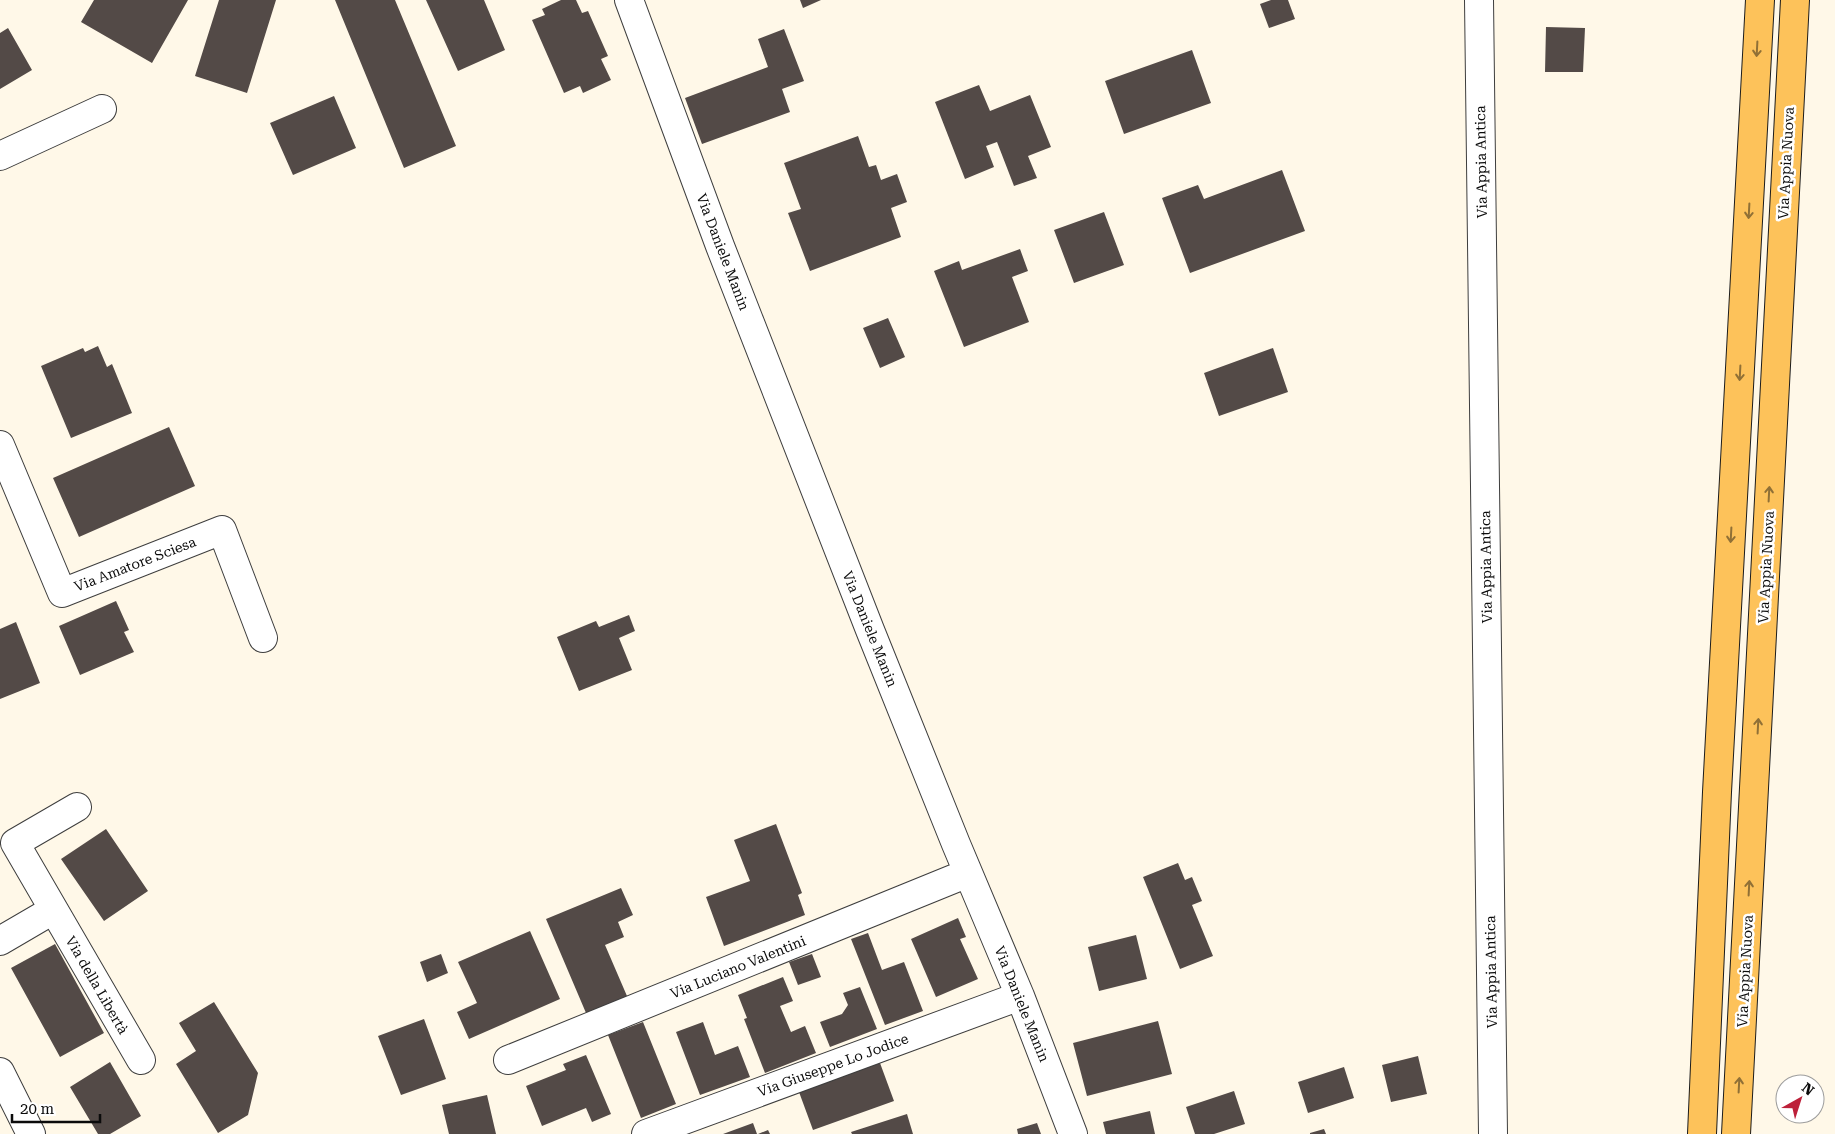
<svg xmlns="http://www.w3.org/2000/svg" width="1835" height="1134" font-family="'Roboto Serif',serif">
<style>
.building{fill:#534a47}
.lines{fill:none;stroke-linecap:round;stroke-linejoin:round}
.street-casing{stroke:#3e3e3e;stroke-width:30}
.primary-casing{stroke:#1c1c1c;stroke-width:30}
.street{stroke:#fff;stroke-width:28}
.primary{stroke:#fdc25a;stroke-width:28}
.oneway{stroke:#907036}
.labels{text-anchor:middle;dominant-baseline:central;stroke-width:5;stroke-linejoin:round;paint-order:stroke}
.street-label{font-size:14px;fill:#0b0b0b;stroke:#fff}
</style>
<rect width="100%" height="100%" fill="#fff8e8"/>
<path class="building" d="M94 0H188L152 63 81 22Z
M219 0H276L247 93 195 76Z
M335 0H395L456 146 404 168Z
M426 0H484L505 50 458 71Z
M561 0H576L582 13 588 11 608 56 601 59 611 80 583 93 580 86 564 93 532 20 545 15 542 9Z
M800 0H821L803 8Z
M1271 0H1288L1295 19 1269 28 1260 4Z
M1546 27 1585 28 1583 72H1545Z
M8 28 32 70 0 89V33Z
M784 29 804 81 782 89 790 112 702 144 685 98 768 67 758 39Z
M1192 50 1211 103 1124 134 1105 81Z
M979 85 990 111 1030 95 1051 147 1028 156 1037 178 1014 186 997 142 986 146 994 167 965 179 935 102Z
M334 96 356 148 293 175 270 123Z
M858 136 869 167 876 165 881 180 897 174 907 202 891 208 901 237 810 271 788 213 801 209 784 163Z
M1282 170 1305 231 1190 273 1162 198 1198 185 1204 199Z
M1104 212 1124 265 1074 283 1054 230Z
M1020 249 1028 271 1012 277 1029 322 964 347 934 271 959 261 962 270Z
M888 318 905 357 880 368 863 328Z
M98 346 107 367 112 364 132 413 71 438 41 366 83 348 85 352Z
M1273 348 1288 392 1219 416 1204 373Z
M169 427 195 486 79 537 53 478Z
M116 601 129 630 124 632 134 652 80 675 59 626Z
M629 615 635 631 619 638 632 670 579 691 557 637 596 621 599 627Z
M16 622 40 683 0 699V629Z
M776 824 802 893 798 895 805 915 724 946 706 897 750 881 734 840Z
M106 829 148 891 104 921 61 859Z
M1178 863 1185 880 1192 877 1202 901 1192 905 1213 956 1180 969 1143 877Z
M621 888 633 915 618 922 624 937 605 945 630 1003 589 1020 546 919Z
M958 918 966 937 960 939 978 979 936 997 911 939Z
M530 931 560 999 469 1039 457 1012 477 1003 458 962Z
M868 933 882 970 904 962 923 1011 885 1025 851 939Z
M1136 935 1147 979 1099 991 1088 947Z
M55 944 104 1033 60 1057 11 968Z
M441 954 448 973 427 982 420 962Z
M812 954 821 977 798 985 789 962Z
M783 977 793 1001 780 1006 791 1032 805 1026 816 1053 765 1073 744 1019 747 1018 738 995Z
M860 987 877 1029 830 1047 820 1022 842 1014 848 1005 843 993Z
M214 1002 258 1073 248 1115 218 1133 176 1064 196 1051 179 1023Z
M424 1019 446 1079 401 1095 378 1036Z
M1158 1021 1172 1074 1087 1096 1073 1043Z
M643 1022 676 1104 641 1118 608 1035Z
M703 1022 715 1055 738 1046 750 1077 700 1095 676 1032Z
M586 1055 611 1114 592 1122 586 1108 542 1126 526 1086 566 1070 563 1064Z
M1418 1056 1427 1094 1391 1102 1382 1065Z
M110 1062 141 1116 110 1134H98L70 1087Z
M880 1063 894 1101 813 1130 799 1092Z
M1344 1067 1354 1098 1308 1113 1298 1082Z
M1234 1091 1245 1124 1214 1134H1195L1186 1107Z
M487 1095 496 1134H449L442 1105Z
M1150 1111 1155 1134H1106L1103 1122Z
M907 1114 913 1134H852L851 1132Z
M753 1123 757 1134H723Z
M1037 1123 1041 1134H1018L1017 1129Z
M1324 1129 1326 1134H1310V1133Z
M768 1130 770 1134H758Z"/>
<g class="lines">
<defs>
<path id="street" d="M629 0 720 246 870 630 956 844 1020 996 1073 1134
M1479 0 1493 1134
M0 156 102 109
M0 445 62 593 222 530 263 638
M77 807 15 843 141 1060
M0 941 53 910
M508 1060 968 873
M0 1072 31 1134
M646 1134 1020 996"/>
<path id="primary" d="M1702 1134 1717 792 1760 0
M1736 1134 1795 0"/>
</defs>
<use href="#street" class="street-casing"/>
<use href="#primary" class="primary-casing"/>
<use href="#street" class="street"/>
<use href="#primary" class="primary"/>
</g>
<defs><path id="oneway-shaft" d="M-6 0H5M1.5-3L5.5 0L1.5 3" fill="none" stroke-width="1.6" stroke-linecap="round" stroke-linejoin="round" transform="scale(1.25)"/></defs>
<g class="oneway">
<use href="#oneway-shaft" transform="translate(1757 49) rotate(93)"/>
<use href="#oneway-shaft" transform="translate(1749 211) rotate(93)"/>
<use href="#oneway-shaft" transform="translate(1740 373) rotate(93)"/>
<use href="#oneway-shaft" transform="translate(1769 494) rotate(-87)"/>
<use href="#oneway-shaft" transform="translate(1731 535) rotate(93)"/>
<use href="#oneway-shaft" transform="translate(1758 726) rotate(-87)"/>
<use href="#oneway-shaft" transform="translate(1749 888) rotate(-87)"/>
<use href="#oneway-shaft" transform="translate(1739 1085) rotate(-87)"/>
</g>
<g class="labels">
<g class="street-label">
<text transform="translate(1481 162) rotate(-91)">Via Appia Antica</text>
<text transform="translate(1786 163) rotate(-87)">Via Appia Nuova</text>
<text transform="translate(723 252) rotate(69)">Via Daniele Manin</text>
<text transform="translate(135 564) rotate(-21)">Via Amatore Sciesa</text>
<text transform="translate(1486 567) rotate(-91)">Via Appia Antica</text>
<text transform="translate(1766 567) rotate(-87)">Via Appia Nuova</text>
<text transform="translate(870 629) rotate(68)">Via Daniele Manin</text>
<text transform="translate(738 967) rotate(-22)">Via Luciano Valentini</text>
<text transform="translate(1745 971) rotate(-87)">Via Appia Nuova</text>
<text transform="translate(1491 972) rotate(-91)">Via Appia Antica</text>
<text transform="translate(97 985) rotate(60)">Via della Libertà</text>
<text transform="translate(1022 1004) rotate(68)">Via Daniele Manin</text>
<text transform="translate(833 1065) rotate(-20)">Via Giuseppe Lo Jodice</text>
</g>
</g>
<g transform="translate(1800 1099) rotate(39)"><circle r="24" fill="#ffffff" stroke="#9d9d9d"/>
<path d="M0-4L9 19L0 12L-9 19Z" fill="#bd203a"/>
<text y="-8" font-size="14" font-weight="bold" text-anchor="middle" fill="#0b0b0b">N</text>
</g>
<path d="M12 1114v8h88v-8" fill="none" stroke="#0b0b0b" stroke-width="2.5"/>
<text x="20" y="1114" font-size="15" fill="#0b0b0b" stroke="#ffffff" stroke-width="4" paint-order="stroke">20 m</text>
</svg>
